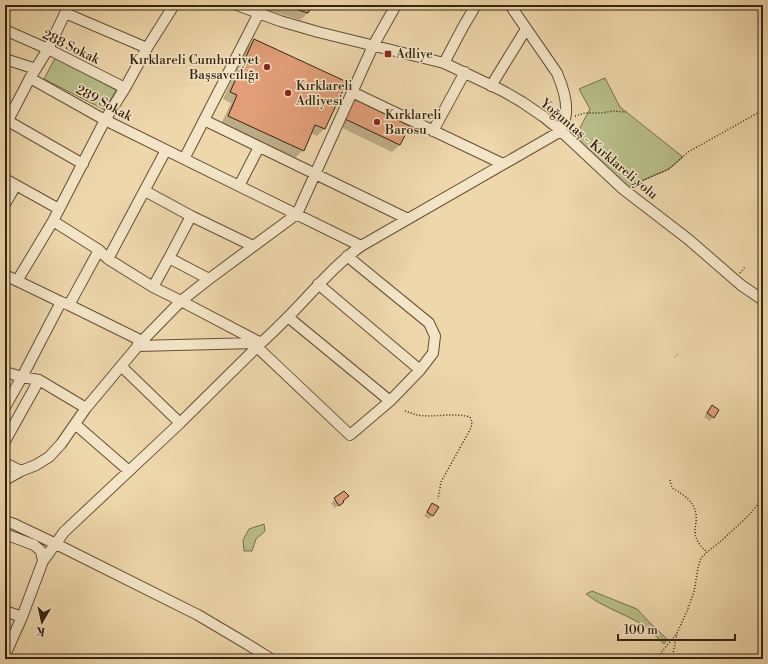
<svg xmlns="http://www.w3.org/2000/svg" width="768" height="664" font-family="'Libre Bodoni',serif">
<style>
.green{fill:#b8be8a;stroke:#76704c}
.shadow{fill:#0003}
.building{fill:#e19e78;stroke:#34230d}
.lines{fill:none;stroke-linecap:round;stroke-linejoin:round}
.minor-casing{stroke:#625034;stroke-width:12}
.path{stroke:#34230d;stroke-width:1.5;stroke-dasharray:1 2;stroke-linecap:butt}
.minor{stroke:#f4e5c8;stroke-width:10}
.poi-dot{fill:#8f2418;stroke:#f4e5c8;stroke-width:1.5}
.labels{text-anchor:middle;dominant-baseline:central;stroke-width:3;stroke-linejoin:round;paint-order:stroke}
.street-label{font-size:13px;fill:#34230d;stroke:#f4e5c8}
.poi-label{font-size:13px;fill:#34230d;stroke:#f4e5c8;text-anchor:start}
</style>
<rect width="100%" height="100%" fill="#eed7ab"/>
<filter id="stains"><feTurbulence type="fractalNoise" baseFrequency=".005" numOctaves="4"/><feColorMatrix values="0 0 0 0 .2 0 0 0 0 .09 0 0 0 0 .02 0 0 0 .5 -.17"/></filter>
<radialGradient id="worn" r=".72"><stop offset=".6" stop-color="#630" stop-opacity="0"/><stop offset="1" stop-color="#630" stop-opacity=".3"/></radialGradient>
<path class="green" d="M55 58 116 90 105 110 44 79Z
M605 78 620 107 683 157 669 169 628 187 575 137 590 109 579 89Z
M264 524 265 531 256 539 252 551H244L243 540 249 529Z
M592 591 637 609 651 624 667 639 664 644C656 636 648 628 638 622 620 612 603 607 586 594Z"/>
<path class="shadow" d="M251 5H312L308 13 300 20Z
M254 40 324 129 317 136 310 133 303 150 295 158 221 124 231 103 223 99 247 48Z
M354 100 400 145 392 152 338 126Z
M763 284V291L760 289Z
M678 353 679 354 675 358H674Z
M712 406 713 417 710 421 704 417 708 410Z
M344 492 339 505 335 508 331 503Z
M432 504V516L429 519 424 516 429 508Z"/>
<path class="building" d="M282 5H313L308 13Z
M254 39 347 82 325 129 315 125 304 151 228 116 237 95 230 92Z
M354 99 410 126 400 145 345 119Z
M712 405 719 410 714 418 707 413Z
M344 491 349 496 343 501 344 502 339 506 334 498Z
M432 503 439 507 433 516 427 512Z"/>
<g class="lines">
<defs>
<path id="minor" d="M237 5 280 21 318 32 444 63 503 91 522 102 544 117 561 131 623 189 688 239 741 285 763 300
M65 13 147 48
M5 30 48 49 125 88
M5 59 36 69
M444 63 463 27 476 5
M30 78 105 120 361 246
M491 86 526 29
M352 92 503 164
M204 120 408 219
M8 121 83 164
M5 126 30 78 48 49 69 5
M433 131 465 72
M184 159 259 13
M5 179 59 209
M239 186 259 147
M145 191 191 216 169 258 153 287
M5 204 16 185
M191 216 253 246
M53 221 99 250 108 259 153 287 181 301 261 343 180 423 121 366
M169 258 209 279
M108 259 166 150
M5 275 61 302 69 305 142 341
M17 281 53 221 105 120 125 88 147 48 174 5
M318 284 420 370
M69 305 99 250
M288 317 390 401 420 370 433 353 435 336 429 323 347 256
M137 346 261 343C270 335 279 326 288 317 312 293 333 266 361 246L561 131C562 127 564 123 565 119 569 104 563 87 557 73L510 5
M257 347 350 435 390 401
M5 372 22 377 39 380 86 408
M5 407 22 377 61 302
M75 424 129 471
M5 441 39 380
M5 463 21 471
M5 480 21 471 36 465 49 457 61 444 86 408 142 341 181 301 209 279 297 214 373 46 396 5
M5 521 14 524 56 544 198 615 247 644 271 659
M5 534 34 545 41 551 43 561 22 617
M43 561 64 532 180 423
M5 611 22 617 5 655"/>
</defs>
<use href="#minor" class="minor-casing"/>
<path class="path" d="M575 116 585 113H601L613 111 626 112
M632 185 669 169 688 152 763 110
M740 273 745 267
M405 411C409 412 413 414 417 415 435 418 453 412 470 417L472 422 471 428 441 482 438 499
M670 480 672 488C683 494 695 502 696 515 697 520 695 526 695 531 695 540 701 547 707 552
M672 658 677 634
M656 659 677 633 687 611 694 592 698 568 701 558 707 552 720 542 747 517 763 499"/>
<use href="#minor" class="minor"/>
</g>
<g class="poi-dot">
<rect x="384" y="50" width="8" height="8" rx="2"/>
<circle cx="267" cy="67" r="4"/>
<circle cx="288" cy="93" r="4"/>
<circle cx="377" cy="122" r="4"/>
</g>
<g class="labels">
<g class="street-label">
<text transform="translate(71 47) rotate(26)">288 Sokak</text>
<text transform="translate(104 103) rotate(28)">289 Sokak</text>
<text transform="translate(599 149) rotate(40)">Yoğuntaş - Kırklareli yolu</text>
</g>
<g class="poi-label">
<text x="396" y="54">Adliye</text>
<text x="259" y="60" text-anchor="end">Kırklareli Cumhuriyet<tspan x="259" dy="15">Başsavcılığı</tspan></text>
<text x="296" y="86">Kırklareli<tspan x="296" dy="15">Adliyesi</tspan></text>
<text x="385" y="115">Kırklareli<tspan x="385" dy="15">Barosu</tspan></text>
</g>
</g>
<rect width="768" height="664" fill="none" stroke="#eed7ab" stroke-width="20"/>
<rect x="6" y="6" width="756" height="652" fill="none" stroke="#34230d" stroke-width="2"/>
<rect x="10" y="10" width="748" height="644" fill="none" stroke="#34230d"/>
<g transform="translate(42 622) rotate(189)" stroke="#f4e5c8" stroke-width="3" paint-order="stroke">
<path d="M0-3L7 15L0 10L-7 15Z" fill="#34230d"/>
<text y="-6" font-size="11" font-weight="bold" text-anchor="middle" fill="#34230d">K</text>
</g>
<path d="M618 634v6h117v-6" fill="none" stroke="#34230d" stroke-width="2"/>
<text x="624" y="634" font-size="12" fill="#34230d" stroke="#f4e5c8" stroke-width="3" paint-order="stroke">100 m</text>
<rect width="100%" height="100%" filter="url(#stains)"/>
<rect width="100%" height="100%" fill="url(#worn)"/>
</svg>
